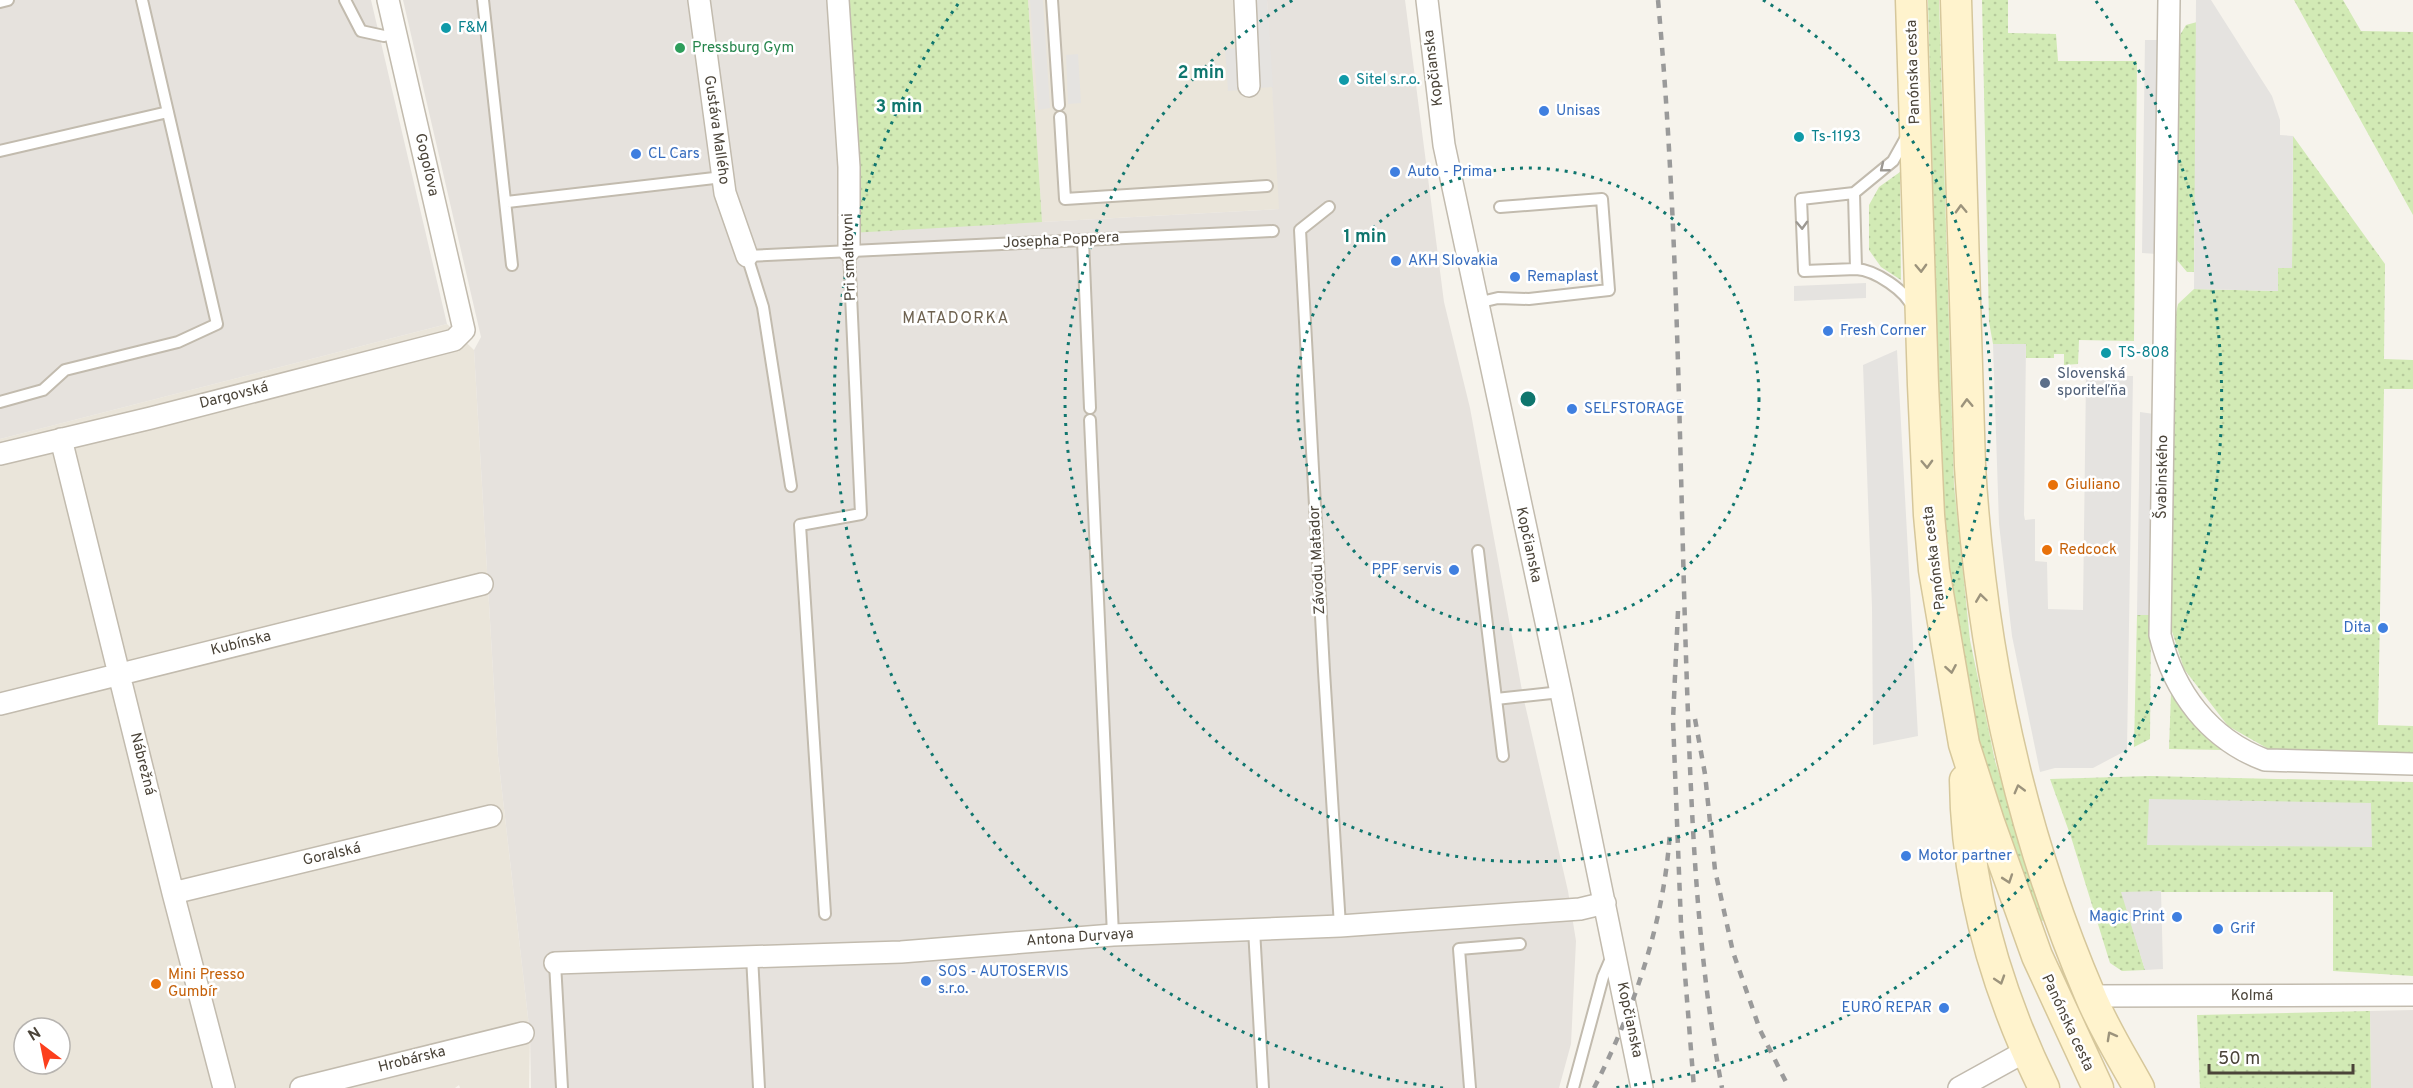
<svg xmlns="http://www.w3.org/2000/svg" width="2413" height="1088" font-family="Overpass,sans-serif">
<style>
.residential{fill:#eae5da;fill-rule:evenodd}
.industrial{fill:#e6e2dd}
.green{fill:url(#green-dots)}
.parking{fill:#e5e3e0}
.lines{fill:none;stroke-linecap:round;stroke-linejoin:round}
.service-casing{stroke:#c2bbae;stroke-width:14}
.minor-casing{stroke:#c2bbae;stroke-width:24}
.secondary-casing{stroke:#d6c79b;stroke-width:33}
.service{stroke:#fff;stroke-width:10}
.minor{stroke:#fff;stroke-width:21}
.secondary{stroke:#fff3cd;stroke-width:30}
.rail{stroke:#9a9a9a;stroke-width:4.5;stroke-dasharray:8 8;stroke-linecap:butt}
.oneway{stroke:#9c9892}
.oneway2{stroke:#9c937c}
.ring{fill:none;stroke:#0f766e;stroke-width:3;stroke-dasharray:3 6}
.culture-dot{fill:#0f9aa8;stroke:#fff;stroke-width:2}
.leisure-dot{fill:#2e9e5b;stroke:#fff;stroke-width:2}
.shop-dot{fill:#3f7fe0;stroke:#fff;stroke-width:2}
.service-dot{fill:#5c6f8a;stroke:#fff;stroke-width:2}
.food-dot{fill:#e8710a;stroke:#fff;stroke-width:2}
.labels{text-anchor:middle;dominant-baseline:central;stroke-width:5;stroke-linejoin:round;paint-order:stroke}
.culture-label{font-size:15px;fill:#0d838f;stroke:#fff;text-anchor:start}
.leisure-label{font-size:15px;fill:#27864d;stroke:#fff;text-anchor:start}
.street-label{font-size:15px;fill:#4b4439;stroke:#fff}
.shop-label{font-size:15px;fill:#366cbe;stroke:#fff;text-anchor:start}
.service-label{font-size:15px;fill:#4e5e75;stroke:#fff;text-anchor:start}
.food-label{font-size:15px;fill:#c56008;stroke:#fff;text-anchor:start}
.neighbourhood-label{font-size:16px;letter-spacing:1.5px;fill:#6e6250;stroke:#fff}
.centre{fill:#0f766e;stroke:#fff;stroke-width:3}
.ring-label{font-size:18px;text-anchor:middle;font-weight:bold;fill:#0f766e;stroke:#fff;stroke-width:5;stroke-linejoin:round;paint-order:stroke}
</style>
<defs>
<pattern id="green-dots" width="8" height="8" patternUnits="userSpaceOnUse" patternTransform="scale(1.5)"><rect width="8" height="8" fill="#d2eab5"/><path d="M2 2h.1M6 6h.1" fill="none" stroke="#b6ca9c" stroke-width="1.8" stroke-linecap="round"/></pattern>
</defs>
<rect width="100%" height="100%" fill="#f6f3ec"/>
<path class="residential" d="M1028 0H1267L1280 209 1042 222Z
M447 324 474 350 498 756 530 1035 529 1088H460L459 1085 455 1088H0V439ZM24 1028H60V1064H24Z"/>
<path class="industrial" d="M0 0H371L447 324 0 439Z
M403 0H1028L1042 222 1279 209 1267 0H1405L1444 302 1470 408 1523 696 1568 891 1576 941 1571 1044 1559 1088H531L530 1035 498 756 474 350 481 337Z
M2413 1010V1088H2371L2370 1011Z"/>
<path class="green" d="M837 0H1028L1042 222 850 233Z
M1928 0H1939L1954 485 1970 640 1995 761 2046 919 2034 925 1997 815 1970 707 1955 634 1941 495Z
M1982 0H2008V33L2056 34 2058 61H2137L2134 341 2079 340 2078 364 2064 365V354H2054V358H2026V344H1993L1989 322Z
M2294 0H2343L2361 31 2413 32V215Z
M2197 22 2194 272H2187L2176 259 2180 35 2186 25Z
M2293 136 2385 264 2384 359 2413 360V389H2384L2378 725 2413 726V754L2272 751 2228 726 2184 669 2169 622 2176 313 2178 304 2194 289 2278 291V267L2292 268Z
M1900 172 1901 280 1881 267 1869 250V205L1879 187Z
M2137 615H2151L2150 739 2134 747Z
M2171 693C2186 716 2203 733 2224 750L2169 749Z
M2150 776 2413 782V976L2333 971V892H2122L2145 970 2122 971 2110 963 2071 837 2050 779Z
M2370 1011 2371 1088H2200L2197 1015Z"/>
<path class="parking" d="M1030 0H1043L1050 108 1038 110Z
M1254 0H1267L1273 87 1259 88Z
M2196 0H2211L2272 96 2280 120V135L2293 136 2292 268H2278V291L2194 289Z
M2145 40H2159L2157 254 2142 253Z
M1238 48 1241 90 1228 91 1225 49Z
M1078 54 1081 103 1068 104 1066 55Z
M1866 283V298L1794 301V286Z
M1993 344H2026L2024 515 2025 520 2035 519V561L2047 562 2048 609 2083 610 2086 376H2133L2127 750 2093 768H2055L2040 772 2012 636 1999 524Z
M1897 350 1918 736 1873 745 1872 607 1863 365Z
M2140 412 2154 414 2151 615H2137Z
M2149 799 2371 803 2372 847 2147 845Z
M2161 891 2163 969 2145 970 2121 892Z"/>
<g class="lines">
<defs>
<path id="service" d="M345 0 361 31 384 36 395 33
M483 0 512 265
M1052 0 1059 105
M0 2 8 0
M1060 117 1065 199 1267 186
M1907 136 1893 161 1854 193 1856 269C1875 270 1907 291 1913 309
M0 151 168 112
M1854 193 1801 199 1804 271 1856 269
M507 202 723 177
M1329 207 1300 230 1324 671 1340 926
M1083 240 1090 408
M1477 303 1498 298 1529 299 1609 290 1602 199 1500 207
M0 402 43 390 65 370 178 342 217 324 142 0
M1090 420 1113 935
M791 486 763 307 747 256 1273 231
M1478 551 1503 756
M1496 699 1561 692
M825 914 800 525 861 514 849 251
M1254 929 1263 1088
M752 956 759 1088
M555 963 562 1088
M1470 1088 1459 949 1520 944
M1573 1088 1603 977 1612 956"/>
<path id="minor" d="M699 0 725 193 747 256
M838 0 849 167V251
M1245 0 1249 86
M1427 0 1444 145 1561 692 1642 1088
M2169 0 2160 635C2174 692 2209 739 2265 760L2413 764
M61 439 173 893 224 1088
M0 454 151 418 454 340 464 330 388 0
M0 704 482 584
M173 893 491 816
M555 963 901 952 1113 935 1340 926 1580 909 1605 903
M2090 996 2413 995
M301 1088 523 1033
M1959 1088 2026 1051"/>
<path id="secondary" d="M1911 0 1923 385 1929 515 1934 570 1964 744 1989 822 2037 956 2098 1088
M1956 0 1970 466C1981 650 2017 825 2090 995 2103 1027 2122 1057 2139 1088
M1965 780C1966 887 1997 992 2044 1088"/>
</defs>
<use href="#service" class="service-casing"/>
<use href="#minor" class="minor-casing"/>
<use href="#secondary" class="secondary-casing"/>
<use href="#service" class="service"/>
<use href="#minor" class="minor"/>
<use href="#secondary" class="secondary"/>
<path class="rail" d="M1658 0C1678 218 1679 438 1686 657 1691 802 1695 945 1722 1088
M1678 611 1673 720 1681 924 1694 1088
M1695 719 1705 774 1715 870 1733 952 1760 1030 1789 1088
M1594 1088C1635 1008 1665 919 1670 830"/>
</g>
<defs><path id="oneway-chevron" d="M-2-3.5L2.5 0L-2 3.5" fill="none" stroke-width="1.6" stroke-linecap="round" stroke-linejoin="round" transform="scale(1.5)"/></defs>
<g class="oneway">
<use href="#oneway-chevron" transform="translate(1884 168) rotate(141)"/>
<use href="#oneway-chevron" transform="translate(1802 225) rotate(88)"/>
</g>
<g class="oneway2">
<use href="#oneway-chevron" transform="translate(1961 209) rotate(-92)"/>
<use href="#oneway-chevron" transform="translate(1921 268) rotate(88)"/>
<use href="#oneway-chevron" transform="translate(1967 403) rotate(-92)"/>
<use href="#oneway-chevron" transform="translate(1927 464) rotate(88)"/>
<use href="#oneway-chevron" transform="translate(1981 598) rotate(-98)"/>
<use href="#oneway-chevron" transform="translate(1951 669) rotate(80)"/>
<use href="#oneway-chevron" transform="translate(2019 789) rotate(-105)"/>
<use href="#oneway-chevron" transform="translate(2008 879) rotate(71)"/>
<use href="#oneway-chevron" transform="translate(2000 980) rotate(72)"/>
<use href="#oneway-chevron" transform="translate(2111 1036) rotate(-119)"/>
</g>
<g class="ring">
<circle cx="1528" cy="399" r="231"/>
<path d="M1763 0A463 463 0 1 1 1293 0"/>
<path d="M1443 1088A694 694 0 0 1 960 1M2096 1A694 694 0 0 1 1613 1088"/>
</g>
<g class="culture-dot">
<circle cx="446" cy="28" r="6"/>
<circle cx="1344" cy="80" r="6"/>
<circle cx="1799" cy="137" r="6"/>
<circle cx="2106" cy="353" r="6"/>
</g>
<circle class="leisure-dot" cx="680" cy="48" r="6"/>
<g class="shop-dot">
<circle cx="1544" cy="111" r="6"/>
<circle cx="636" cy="154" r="6"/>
<circle cx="1395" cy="172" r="6"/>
<circle cx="1396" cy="261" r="6"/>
<circle cx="1515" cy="277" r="6"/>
<circle cx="1828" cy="331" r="6"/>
<circle cx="1572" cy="409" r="6"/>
<circle cx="1454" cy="570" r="6"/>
<circle cx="2383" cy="628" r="6"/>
<circle cx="1906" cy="856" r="6"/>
<circle cx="2177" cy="917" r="6"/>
<circle cx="2218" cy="929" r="6"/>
<circle cx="926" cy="981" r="6"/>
<circle cx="1944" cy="1008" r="6"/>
</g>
<circle class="service-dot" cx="2045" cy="383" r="6"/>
<g class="food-dot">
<circle cx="2053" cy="485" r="6"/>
<circle cx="2047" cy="550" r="6"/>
<circle cx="156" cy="984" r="6"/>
</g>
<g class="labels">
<g class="culture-label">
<text x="458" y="28">F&amp;M</text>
<text x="1356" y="80">Sitel s.r.o.</text>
<text x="1811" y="137">Ts-1193</text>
<text x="2118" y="353">TS-808</text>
</g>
<g class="leisure-label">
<text x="692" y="48">Pressburg Gym</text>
</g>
<g class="street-label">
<text transform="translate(1434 68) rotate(-97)">Kopčianska</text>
<text transform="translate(1914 72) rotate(-92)">Panónska cesta</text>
<text transform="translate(716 130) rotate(82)">Gustáva Mallého</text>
<text transform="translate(426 165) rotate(77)">Gogoľova</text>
<text transform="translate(1061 241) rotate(-3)">Josepha Poppera</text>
<text transform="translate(850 257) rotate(-92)">Pri smaltovni</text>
<text transform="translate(234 396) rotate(-14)">Dargovská</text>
<text transform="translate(2163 477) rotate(-89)">Švabinského</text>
<text transform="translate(1528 545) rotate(78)">Kopčianska</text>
<text transform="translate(1935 558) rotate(-97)">Panónska cesta</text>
<text transform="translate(1318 560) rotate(-93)">Závodu Matador</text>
<text transform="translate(241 644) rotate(-14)">Kubínska</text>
<text transform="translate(142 764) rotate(76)">Nábrežná</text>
<text transform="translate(332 855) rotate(-13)">Goralská</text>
<text transform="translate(1080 938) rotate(-4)">Antona Durvaya</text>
<text x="2252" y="996">Kolmá</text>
<text transform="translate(1629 1020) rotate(78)">Kopčianska</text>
<text transform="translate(2067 1023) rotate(65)">Panónska cesta</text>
<text transform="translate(412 1060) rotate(-14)">Hrobárska</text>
</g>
<g class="shop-label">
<text x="1556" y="111">Unisas</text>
<text x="648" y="154">CL Cars</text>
<text x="1407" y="172">Auto - Prima</text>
<text x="1408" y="261">AKH Slovakia</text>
<text x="1527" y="277">Remaplast</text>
<text x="1840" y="331">Fresh Corner</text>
<text x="1584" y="409">SELFSTORAGE</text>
<text x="1442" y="570" text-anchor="end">PPF servis</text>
<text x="2371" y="628" text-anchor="end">Dita</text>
<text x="1918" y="856">Motor partner</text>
<text x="2165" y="917" text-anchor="end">Magic Print</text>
<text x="2230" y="929">Grif</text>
<text x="938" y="972">SOS - AUTOSERVIS<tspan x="938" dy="17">s.r.o.</tspan></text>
<text x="1932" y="1008" text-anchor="end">EURO REPAR</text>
</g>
<g class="service-label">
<text x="2057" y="374">Slovenská<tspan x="2057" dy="17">sporiteľňa</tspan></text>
</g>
<g class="food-label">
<text x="2065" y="485">Giuliano</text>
<text x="2059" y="550">Redcock</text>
<text x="168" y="975">Mini Presso<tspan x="168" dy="17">Gumbír</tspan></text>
</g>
<g class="neighbourhood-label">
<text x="956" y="319">MATADORKA</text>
</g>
</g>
<circle cx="1528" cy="399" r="9" class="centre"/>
<g class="ring-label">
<text x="1201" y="78">2 min</text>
<text x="899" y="112">3 min</text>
<text x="1365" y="242">1 min</text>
</g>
<g transform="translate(42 1046) rotate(328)"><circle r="28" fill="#ffffff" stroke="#b7b4b0" stroke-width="1.5"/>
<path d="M0-4.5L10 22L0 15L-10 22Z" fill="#fc3f1d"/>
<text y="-9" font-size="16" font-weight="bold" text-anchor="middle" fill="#4b4439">N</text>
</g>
<path d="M2209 1064v9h144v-9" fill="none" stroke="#4b4439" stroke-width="3"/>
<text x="2218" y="1064" font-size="18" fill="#4b4439" stroke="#ffffff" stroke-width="4.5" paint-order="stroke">50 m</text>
</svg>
